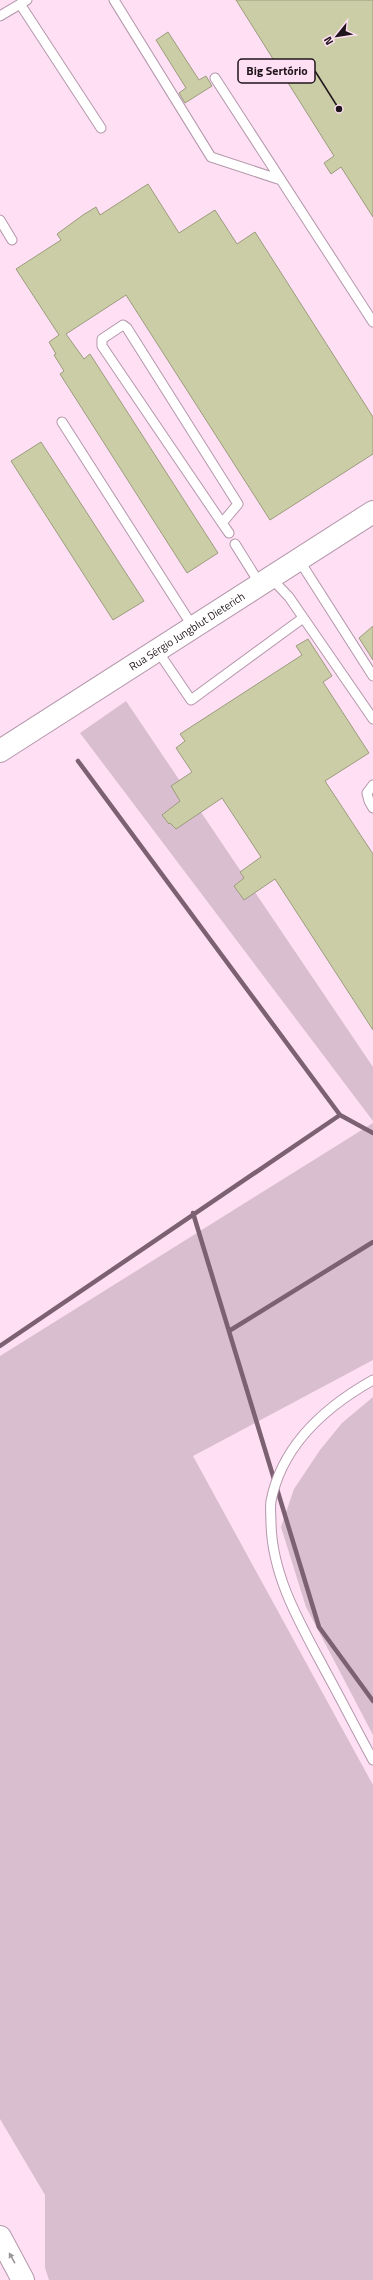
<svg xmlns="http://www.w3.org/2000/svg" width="373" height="2280" font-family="'Titillium Web',sans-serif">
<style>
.green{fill:#d9bed0}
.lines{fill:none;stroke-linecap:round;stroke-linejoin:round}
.stream{stroke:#7c6173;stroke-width:4.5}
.building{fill:#cbcda6;stroke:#9b9c7d}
.service-casing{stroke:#b497ab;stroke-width:11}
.tertiary-casing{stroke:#b497ab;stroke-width:24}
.secondary-casing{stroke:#b497ab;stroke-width:24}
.service{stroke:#fff;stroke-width:9}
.tertiary{stroke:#fff;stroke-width:22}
.secondary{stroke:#fff;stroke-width:22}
.oneway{fill:#9b9699}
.labels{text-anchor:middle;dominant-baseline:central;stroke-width:4;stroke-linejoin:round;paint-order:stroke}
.street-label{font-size:11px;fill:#20151c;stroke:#ffdff4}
.leader{fill:none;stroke:#20151c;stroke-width:1.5}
.callout-dot{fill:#20151c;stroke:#ffdff4;stroke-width:1.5}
.callout{fill:#ffdff4;stroke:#20151c;stroke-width:1.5}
.callout-label{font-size:12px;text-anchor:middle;font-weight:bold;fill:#20151c}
</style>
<rect width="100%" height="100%" fill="#ffdff4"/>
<path class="green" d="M126 701 373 1067V1121L80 733Z
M373 1123V1360L193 1456 373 1785V2280H49L45 2268V2195L0 2119V1356Z
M373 1397V1735L306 1607 281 1527 294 1489 320 1450 342 1423Z"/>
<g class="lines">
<path class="stream" d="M340 1115 373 1133
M193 1213 319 1627 373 1701
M229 1331 373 1242
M0 1346 340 1115 78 761"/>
</g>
<path class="building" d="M236 0H373V217L341 167 331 174 324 163 334 156Z
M168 32 199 80 206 76 212 86 185 103 179 93 186 88 156 40Z
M148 184 179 233 215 210 237 244 255 232 373 417V454L270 520 126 295 66 334 84 359 90 354 218 553 187 573 60 374 64 371 54 355 56 354 49 342 59 335 16 269 61 240 57 234 83 215 96 207 100 215Z
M41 442 144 601 113 620 11 461Z
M373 626V660L359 638Z
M308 639 332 676 323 682 369 753 325 781 373 854V1030L275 879 244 900 234 886 244 878 240 872 261 857 222 798 176 829 170 823 169 824 162 815 180 801 171 786 192 772 176 748 185 741 180 734 302 655 296 646Z"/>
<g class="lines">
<defs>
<path id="service" d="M114 0 211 157 281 180
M20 4 101 128
M0 16 27 0
M215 78 373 322
M0 220 12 240
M62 422 193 627
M222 523 238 504 127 328 123 325 102 339V346L222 523 229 533
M235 544 260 584
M299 560 373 676
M271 578 289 597 373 719
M157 650 191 700 303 618
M373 785 367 793 369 801 373 808
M373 1380C325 1407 282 1445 271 1501 270 1508 271 1516 271 1523 272 1577 301 1625 326 1672 342 1701 357 1731 373 1760"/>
<g id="tertiary">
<path id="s1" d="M0 751 373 512"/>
</g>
<path id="secondary" d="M0 2237 23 2280"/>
</defs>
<use href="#service" class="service-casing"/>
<use href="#tertiary" class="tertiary-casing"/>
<use href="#secondary" class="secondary-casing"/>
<use href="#service" class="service"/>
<use href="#tertiary" class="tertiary"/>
<use href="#secondary" class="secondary"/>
</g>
<defs><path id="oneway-solid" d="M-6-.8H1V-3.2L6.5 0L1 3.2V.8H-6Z"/></defs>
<use class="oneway" href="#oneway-solid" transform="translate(12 2258) rotate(-119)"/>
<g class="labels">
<g class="street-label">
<text stroke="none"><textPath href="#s1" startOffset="222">Rua Sérgio Jungblut Dieterich</textPath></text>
</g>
</g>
<path class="leader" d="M339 109L315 71"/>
<circle class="callout-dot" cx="339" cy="109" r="4"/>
<rect class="callout" x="238" y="59" width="77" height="24" rx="4"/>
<g class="callout-label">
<text x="277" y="75">Big Sertório</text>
</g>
<g transform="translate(337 36) rotate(240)" stroke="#ffdff4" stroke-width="3" paint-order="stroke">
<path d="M0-3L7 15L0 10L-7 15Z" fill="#20151c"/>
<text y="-6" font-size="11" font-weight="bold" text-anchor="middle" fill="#20151c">N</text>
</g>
</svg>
